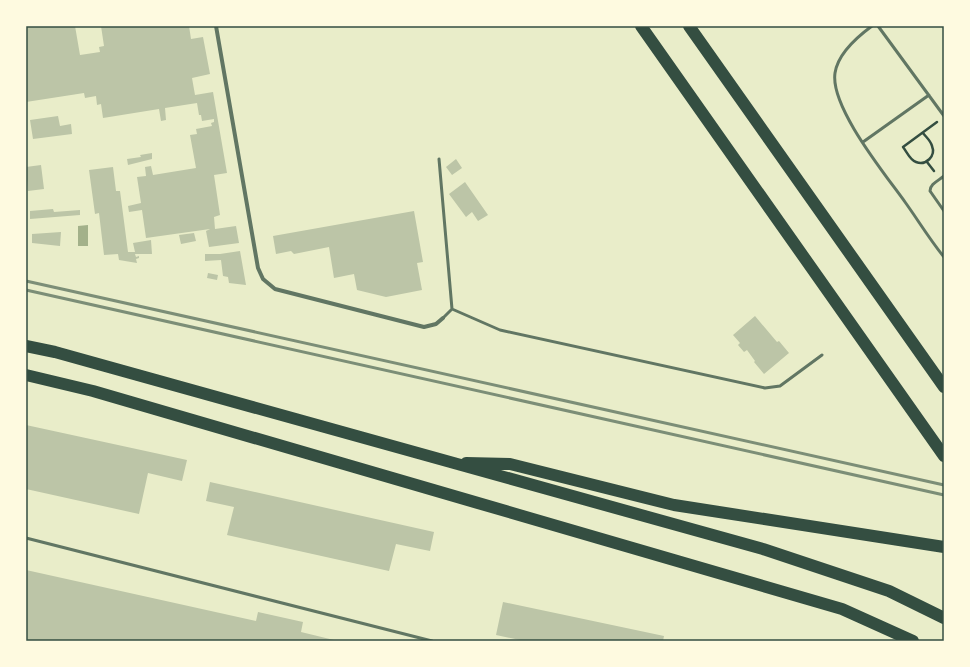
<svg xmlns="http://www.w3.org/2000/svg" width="970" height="667" font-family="Commissioner,sans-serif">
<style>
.water{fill:#a3b18a}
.building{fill:#bcc5a7}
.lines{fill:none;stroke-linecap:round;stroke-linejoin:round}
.path{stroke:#344e41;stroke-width:2.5}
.service{stroke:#617663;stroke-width:3}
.minor{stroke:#617663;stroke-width:4}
.motorway{stroke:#344e41;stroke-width:12}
.rail{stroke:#7c8e77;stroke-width:3}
.neatline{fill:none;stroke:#344e41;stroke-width:1.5}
</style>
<rect width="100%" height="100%" fill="#e9edc9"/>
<path class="water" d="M88 225V246H78V226Z"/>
<path class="building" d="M26 26H75L80 55 100 52 99 47 104 46 101 26H189L191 39 203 37 210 74 192 78 195 95 213 92 227 173 214 175 220 215 214 217 215 229 236 226 239 243 209 247 206 231 210 229 146 238 142 210 129 212 128 206 141 203 137 177 146 176 145 167 151 166 153 175 196 168 190 135 197 134 196 129 212 126 211 123 214 122V119L202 121 201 115H199L197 103 165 108 166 120 161 121 159 109 103 118 101 104 97 105 96 96 85 98 84 93 26 102Z
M58 116 60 126 71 124 72 134 33 139 30 120Z
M152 153V159L128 165 127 159 141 157 140 155Z
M456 159 462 168 452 175 446 167Z
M41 165 44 189 28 191 26 167Z
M113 167 116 191H120L128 252H135L133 243 151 240 152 254H135L136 257 139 256V258L136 259 137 263 119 260 118 254 104 255 99 213 95 214 89 170Z
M465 182 488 215 478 221 472 212 466 217 449 194Z
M53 209 54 212 80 210V215L30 219V211Z
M414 211 423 262 417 263 422 290 386 297 357 290 354 274 334 278 329 247 294 254 291 251 276 254 273 236Z
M61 232 60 246 32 243V234Z
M194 233 196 241 181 244 179 235Z
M240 251 246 285 229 283 228 277 223 276 221 260 205 261V254H220Z
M208 273 218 275 217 280 207 278Z
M755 316 777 342 779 341 789 353 764 374 754 362 755 361 747 350 744 352 738 345 740 343 733 335Z
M26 425 187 460 182 481 148 473 139 514 26 489Z
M210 482 434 532 430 551 396 544 389 571 227 535 234 507 206 501Z
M26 570 256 621 258 612 303 622 301 632 338 641H26Z
M503 602 664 636 663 641H525L496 635Z"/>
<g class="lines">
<path class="path" d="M923 133C926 137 931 141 932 146 936 156 926 166 916 162 910 160 907 152 903 147L937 122
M927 162 934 171"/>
<path class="service" d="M872 26C857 37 838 53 835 73 830 107 885 174 905 202 918 220 930 240 944 257
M878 26 944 116
M863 142 929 95
M439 159 452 309
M944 176C938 181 930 184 930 191L944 211
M443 318 452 309 500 330 765 388 780 386 822 355
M26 538 432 641"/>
<path class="minor" d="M216 26 258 268 263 279 275 289 424 327 436 324 443 318"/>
<path class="motorway" d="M641 26 944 456
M689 26 944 387
M26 346 55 352 763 549 889 591 944 618
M26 375 93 391 842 609 913 641
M466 463 510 464 674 505 944 547"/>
<path class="rail" d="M26 281 944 485
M26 290 944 495"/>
</g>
<rect width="970" height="667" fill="none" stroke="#fefae0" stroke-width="54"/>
<rect x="27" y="27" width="916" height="613" class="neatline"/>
</svg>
